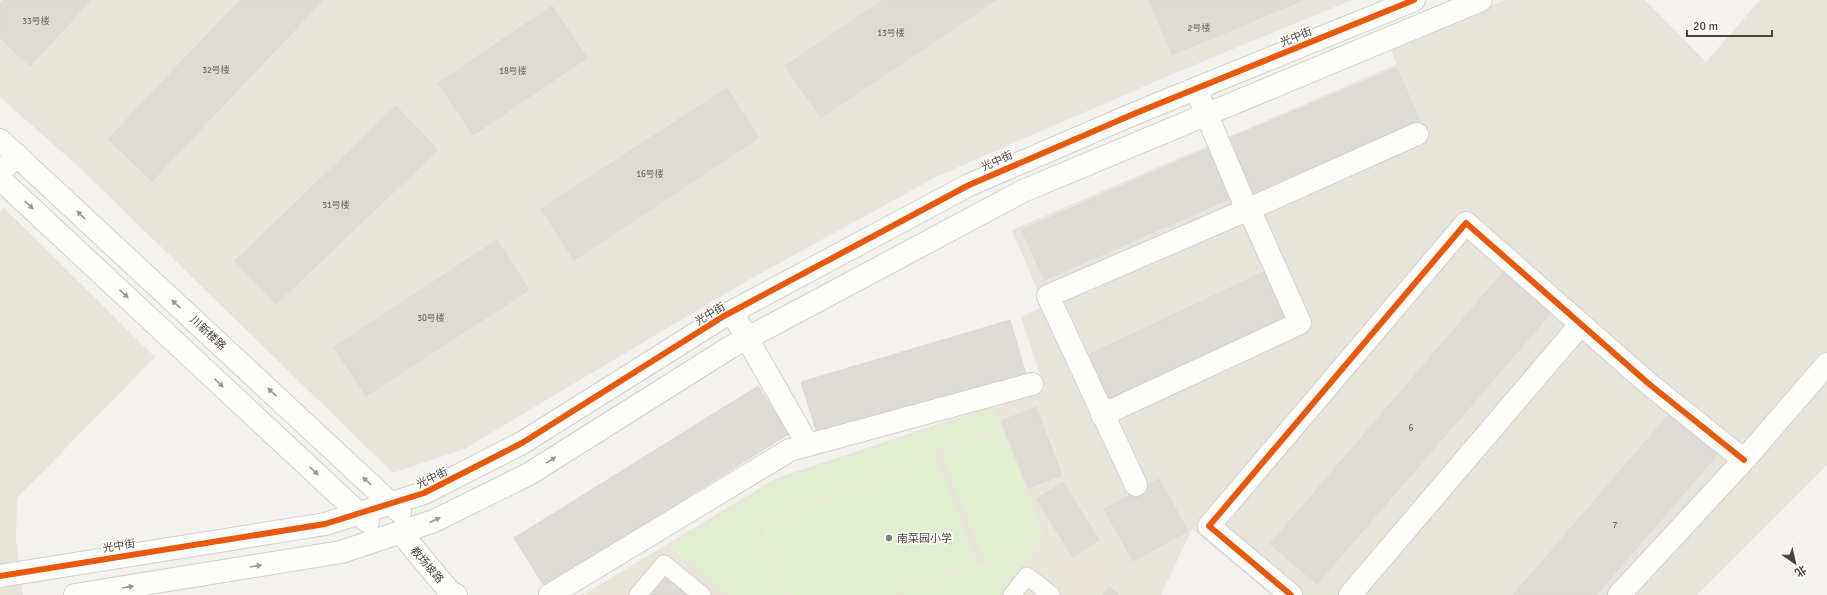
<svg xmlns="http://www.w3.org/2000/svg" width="1827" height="595" font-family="Signika,'Noto Sans SC',sans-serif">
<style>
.residential{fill:#e7e4dc}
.education{fill:#eae5da}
.green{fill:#e1eecf}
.building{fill:#dedbd6;stroke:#dcd9d4}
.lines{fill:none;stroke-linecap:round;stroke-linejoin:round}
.service-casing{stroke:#d2d0cb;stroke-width:19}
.minor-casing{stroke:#d2d0cb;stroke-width:24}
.tertiary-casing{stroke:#d2d0cb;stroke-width:24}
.service{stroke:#fdfdfc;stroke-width:17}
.minor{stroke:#fdfdfc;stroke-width:22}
.tertiary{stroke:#fdfdfc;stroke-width:22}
.cycleway-casing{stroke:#fff;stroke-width:8}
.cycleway{stroke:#e8590c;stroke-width:6}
.oneway{fill:#9b9791}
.poi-dot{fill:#868178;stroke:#fff;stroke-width:1.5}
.labels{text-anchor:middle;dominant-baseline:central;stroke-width:3;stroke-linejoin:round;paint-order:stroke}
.number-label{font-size:9px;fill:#706a61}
.street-label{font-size:11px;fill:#4b4439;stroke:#fff}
.poi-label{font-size:11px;fill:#4b4439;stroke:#fff;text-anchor:start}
</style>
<rect width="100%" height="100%" fill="#f4f2ee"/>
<path class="residential" d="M0 0H1352L1175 73 938 176 745 282 464 449 393 473 81 169 0 97Z
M1505 0H1645L1706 62 1760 0H1827V465L1697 595H1271L1192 529 1161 595H1135L1068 482 1034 392 1045 389 1021 317 1044 306 1012 230 1397 64 1389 46Z
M4 208 155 357 17 498 16 540 23 595H0V212Z"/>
<path class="education" d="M1034 392 1068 482 1135 595H583L777 478Z"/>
<path class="green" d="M994 408 1001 427 757 525 786 595H730L670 547 779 480Z
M1002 429 1045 536 984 561 941 454Z
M935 455 978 562 897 595H788L760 526Z
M1045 539 1000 595H901Z"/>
<path class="building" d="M4 0H91L30 66 0 38V4Z
M240 0H323L152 181 108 139Z
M883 0H996L821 118 785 66Z
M1149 0H1303L1172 55Z
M552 6 587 58 473 135 438 83Z
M1397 68 1420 122 1251 193 1228 139Z
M727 88 759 138 574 260 541 209Z
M396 106 438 150 276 304 235 261Z
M1209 148 1231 198 1044 280 1022 230Z
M497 240 529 290 366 396 334 347Z
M1270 269 1294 319 1109 406 1086 356Z
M1504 271 1552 312 1317 584 1270 544Z
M1010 320 1026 374 818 436 801 382Z
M758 386 789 434 544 586 514 538Z
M1036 407 1062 475 1028 488 1001 421Z
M1670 413 1718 454 1596 595H1513Z
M1159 479 1188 531 1133 561 1104 509Z
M1063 482 1099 540 1073 557 1036 499Z
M665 578 686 595H652Z
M1109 587 1119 595H1103Z"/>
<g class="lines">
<defs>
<path id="service" d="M638 595 664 564 702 595
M1012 595 1027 576 1051 595"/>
<path id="minor" d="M1196 89 1247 210
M0 173 17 155
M732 312 808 445
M1102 415 1300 323 1249 209
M1136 485 1048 296 1249 209 1417 134
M550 595 790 450 1032 384
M1291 595 1209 526 1466 223 1649 384 1744 460
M1350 595 1581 324
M1619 595 1744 460 1827 364"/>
<path id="tertiary" d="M0 140 400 512
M0 179 368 522
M400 532 450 592 456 595
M0 576 325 524 424 493 522 443 724 316 969 185 1136 113 1414 0
M75 595 341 552 434 521 529 474 729 348 1023 191 1481 0"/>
</defs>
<use href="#service" class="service-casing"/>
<use href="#minor" class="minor-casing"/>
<use href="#tertiary" class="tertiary-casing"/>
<use href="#service" class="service"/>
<use href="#minor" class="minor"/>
<use href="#tertiary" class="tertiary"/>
<defs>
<path id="cycleway" d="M0 576 325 524 424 493 522 443 724 316 969 185 1136 113 1414 0
M1291 595 1209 526 1466 223 1649 384 1744 460"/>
</defs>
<use href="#cycleway" class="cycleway-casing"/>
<use href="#cycleway" class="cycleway"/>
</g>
<defs><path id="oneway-solid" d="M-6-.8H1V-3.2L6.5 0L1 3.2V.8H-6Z"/></defs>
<g class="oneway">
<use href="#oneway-solid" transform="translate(29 205) rotate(43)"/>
<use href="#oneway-solid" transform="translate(81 215) rotate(-137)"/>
<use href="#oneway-solid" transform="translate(124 294) rotate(43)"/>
<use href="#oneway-solid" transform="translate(176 304) rotate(-137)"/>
<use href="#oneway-solid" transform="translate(219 383) rotate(43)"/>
<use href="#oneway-solid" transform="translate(272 392) rotate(-137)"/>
<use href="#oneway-solid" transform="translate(551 460) rotate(-32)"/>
<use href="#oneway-solid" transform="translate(314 471) rotate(43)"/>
<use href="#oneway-solid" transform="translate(367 481) rotate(-137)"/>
<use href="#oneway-solid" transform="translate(435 520) rotate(-24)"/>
<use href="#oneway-solid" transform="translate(256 566) rotate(-9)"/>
<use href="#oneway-solid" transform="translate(128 587) rotate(-9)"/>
</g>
<circle class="poi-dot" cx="889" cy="538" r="4"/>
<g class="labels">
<g class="number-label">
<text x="36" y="21">33号楼</text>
<text x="1199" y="28">2号楼</text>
<text x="891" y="33">13号楼</text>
<text x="216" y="70">32号楼</text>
<text x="513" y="71">18号楼</text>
<text x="650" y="174">16号楼</text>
<text x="336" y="205">31号楼</text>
<text x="431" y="318">30号楼</text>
<text x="1411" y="428">6</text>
<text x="1615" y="525">7</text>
</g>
<g class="street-label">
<text transform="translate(1296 37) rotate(-22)">光中街</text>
<text transform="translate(997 161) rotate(-24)">光中街</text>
<text transform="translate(710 314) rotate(-31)">光中街</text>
<text transform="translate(208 333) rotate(43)">川新楼路</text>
<text transform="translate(432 478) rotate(-25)">光中街</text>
<text transform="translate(119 546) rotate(-9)">光中街</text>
<text transform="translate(427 565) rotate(49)">教场坡路</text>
</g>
<g class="poi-label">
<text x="897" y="538">南菜园小学</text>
</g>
</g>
<g transform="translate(1795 563) rotate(146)" stroke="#ffffff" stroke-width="3" paint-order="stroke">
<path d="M0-3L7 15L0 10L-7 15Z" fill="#4b4439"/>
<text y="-6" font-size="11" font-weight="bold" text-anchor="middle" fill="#4b4439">北</text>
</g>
<path d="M1687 30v6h85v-6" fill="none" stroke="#4b4439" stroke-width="2"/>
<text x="1693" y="30" font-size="12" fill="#4b4439" stroke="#ffffff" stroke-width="3" paint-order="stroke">20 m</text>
</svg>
